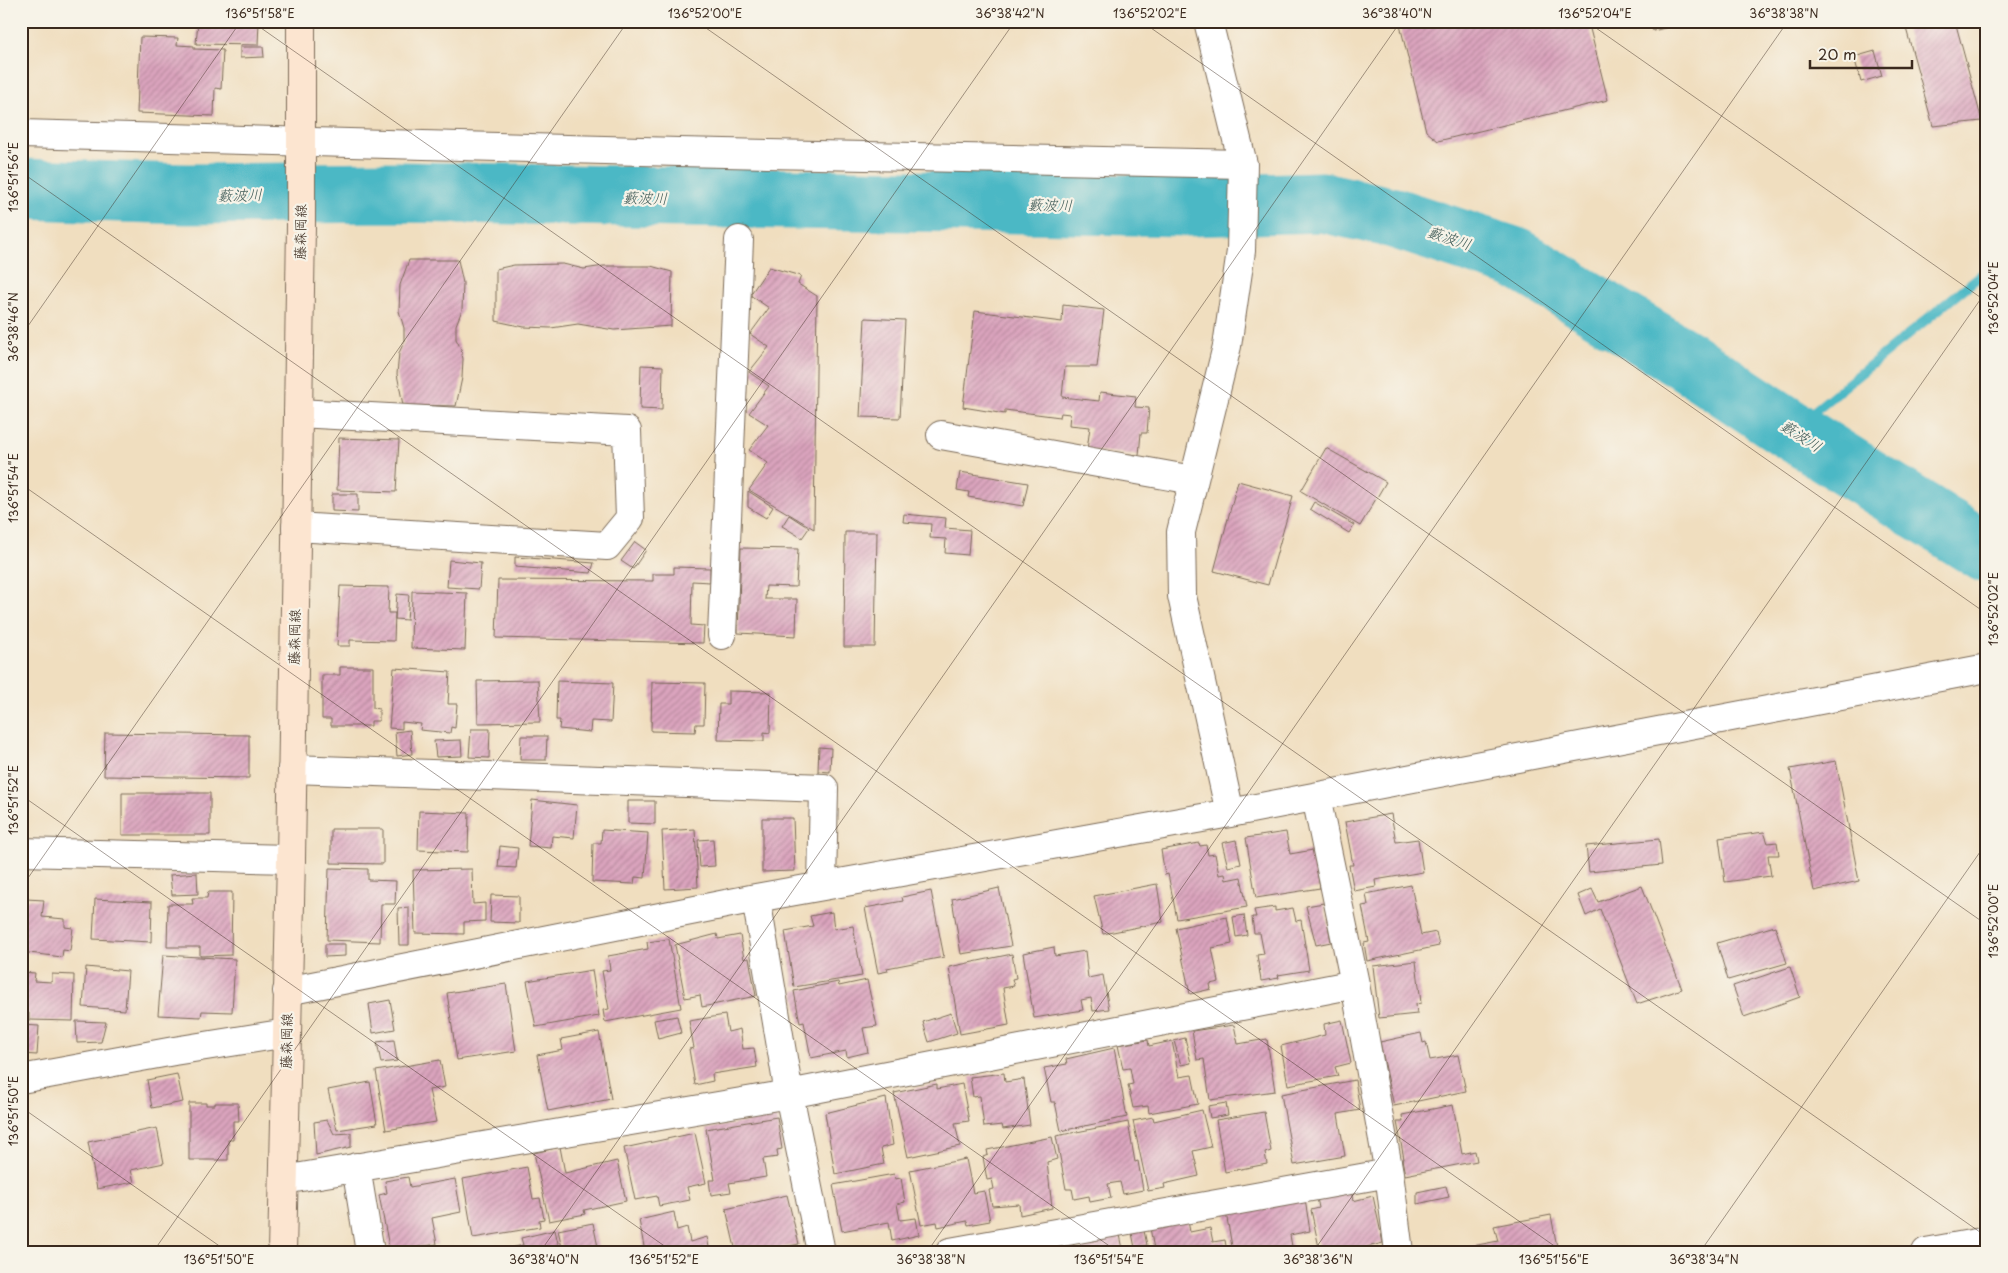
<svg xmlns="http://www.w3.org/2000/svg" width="2008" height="1273" font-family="'Playpen Sans','Klee One',sans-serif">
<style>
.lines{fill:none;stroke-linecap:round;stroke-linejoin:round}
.stream{stroke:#4bb8c5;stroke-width:10}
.river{stroke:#4bb8c5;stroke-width:61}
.building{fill:url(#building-hatch)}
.minor-casing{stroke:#7a6956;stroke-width:30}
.secondary-casing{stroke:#7a6956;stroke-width:30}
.minor{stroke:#fff;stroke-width:28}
.secondary{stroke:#fce5d0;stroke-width:28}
.ticks{fill:none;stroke:#3b2a1e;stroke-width:1;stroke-opacity:0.45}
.labels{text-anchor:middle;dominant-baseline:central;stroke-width:4.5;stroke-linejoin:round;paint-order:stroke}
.street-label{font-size:14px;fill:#3b2a1e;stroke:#f7f3e8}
.water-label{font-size:15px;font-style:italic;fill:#415c58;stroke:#f7f3e8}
.neatline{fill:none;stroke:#3b2a1e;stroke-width:2}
.ticks-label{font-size:12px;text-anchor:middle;fill:#3b2a1e}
</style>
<defs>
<pattern id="building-hatch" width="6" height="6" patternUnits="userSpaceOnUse" patternTransform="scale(1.25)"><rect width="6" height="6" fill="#dba4be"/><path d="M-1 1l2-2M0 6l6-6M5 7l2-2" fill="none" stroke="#b3869a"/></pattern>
</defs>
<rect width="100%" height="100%" fill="#f7f3e8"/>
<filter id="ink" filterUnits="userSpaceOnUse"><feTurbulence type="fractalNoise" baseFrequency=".02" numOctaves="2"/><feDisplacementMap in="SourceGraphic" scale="10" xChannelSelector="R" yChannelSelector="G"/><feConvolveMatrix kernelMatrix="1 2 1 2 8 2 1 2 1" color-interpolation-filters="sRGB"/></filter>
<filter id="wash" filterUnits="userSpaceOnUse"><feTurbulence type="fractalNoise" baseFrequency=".0096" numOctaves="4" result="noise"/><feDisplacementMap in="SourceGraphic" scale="20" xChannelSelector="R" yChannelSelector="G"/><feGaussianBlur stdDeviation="1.12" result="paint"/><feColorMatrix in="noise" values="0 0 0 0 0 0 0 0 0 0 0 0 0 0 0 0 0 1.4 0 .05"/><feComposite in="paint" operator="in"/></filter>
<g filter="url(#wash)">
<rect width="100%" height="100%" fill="#f0debf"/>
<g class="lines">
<path class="stream" d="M1791 430 1987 270"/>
<path class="river" d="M21 189 187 194 397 192 1188 206 1322 202 1394 218 1516 258 1687 361 1791 430 1987 553"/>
</g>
<g id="blocks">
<path class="building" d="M198 21H259L258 45 196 44Z
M1399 21H1588L1608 100 1438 141 1426 131Z
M1651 21H1688V22L1653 31Z
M1904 21H1955L1982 121 1933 126Z
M140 37 178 38 177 45 194 46V49L223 50 221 89 215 88 214 116 137 113Z
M240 47H263L264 57 240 58Z
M1875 51 1882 76 1861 82 1854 57Z
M409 260H458L463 283 462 310 456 325V339L461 349 463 359 462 378 456 406 403 405 397 374 399 353 404 342V328L399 311 400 285Z
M563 264 584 269 604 266H651L672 272 671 326 614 330 578 324 551 328 524 327 496 321V269L514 265Z
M769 267 801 276 798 284 817 296 814 529 749 490 768 463 749 450 768 425 749 413 769 386 749 372 769 347 750 334 769 308 750 295Z
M1063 305 1104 310 1097 367H1065L1062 397 1099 401 1100 392 1136 396 1135 407 1149 408 1147 433H1141L1139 455 1087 450 1090 427 1069 425 1070 414 1061 413 1060 417 1005 410V414L963 407 975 311 1062 322Z
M865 318 905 320 900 418 860 417Z
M641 365 663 366 662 410 640 409Z
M339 438 399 440 396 492 337 490Z
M1326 448 1386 482 1360 526 1301 491Z
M960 472 1028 483 1023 506 968 497 969 492 957 490Z
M1238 481 1293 496 1268 585 1214 571Z
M748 491 773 507 766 518 748 507Z
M332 494H358V512L332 511Z
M1314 502 1354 525 1349 533 1310 509Z
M904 514 946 518 945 528 970 530 968 555 945 553 946 539 930 538 931 524 903 522Z
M789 515 809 528 802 538 782 526Z
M845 532H877L875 647H844Z
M635 542 646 550 633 569 621 561Z
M741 548 798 549 796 587 766 586 765 599H797L796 636 738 633Z
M515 557 594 563 591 573 515 567Z
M449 560 481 563 479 589 447 587Z
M674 567 710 568V582L692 581 691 625 704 626 703 643 496 638 498 580 653 581V574H674Z
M340 586 389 587 388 613H395L394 641 350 640V646H337Z
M412 591 467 593 465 650 411 648Z
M397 594 409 595 407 620 395 619Z
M340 667H373V708L379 709V721H371V726H331V719H322V675H340Z
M394 668 450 672 448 704H457L455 728 451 727 450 733 420 730 421 724 402 722V729L389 728Z
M538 680 540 722 478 723 477 681Z
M557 681 613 683 611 722 591 721 590 732 559 729 560 720H556Z
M652 682 705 683 704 724H696L695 732 651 731Z
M728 691 771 692 770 733 764 732V741L718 740 719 704H728Z
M471 729H490L489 758 469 757Z
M410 730 412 754 397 756 395 732Z
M105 733 249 735V778L104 776Z
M521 736H547L546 760H520Z
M461 740 462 756 436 757 434 741Z
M819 747 831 748 830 772 818 771Z
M1836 761 1859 881 1814 891 1790 769Z
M122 793H210V835H122Z
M532 800 577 805 574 838 552 836 551 848 528 846Z
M628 801H655V824L628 823Z
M419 811 469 813 468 852 418 850Z
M1391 814 1396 842 1418 839 1423 872 1375 880 1376 887 1354 891 1349 865H1353L1345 822Z
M762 818H793L795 871 762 872Z
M331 829H383V864L331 863Z
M695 829 698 887 665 889 662 831Z
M602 830 648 833 645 878 635 877 634 884 592 882 593 843H601Z
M1286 832 1290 854 1313 850 1320 888 1256 898 1246 838Z
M1764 832 1768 843 1777 842 1779 855H1768L1771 876 1725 882 1719 838Z
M713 839 715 866 700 867 698 840Z
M1659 839 1662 865 1589 872 1586 846Z
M1236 840 1241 864 1228 867 1222 843Z
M1199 843 1200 846 1206 845 1208 855 1215 854 1219 875 1225 874 1226 880 1241 877 1247 907 1177 919 1168 874 1165 875 1161 850Z
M500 846 518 848 516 868 498 867Z
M329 868 368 869V880L396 881 395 904H381L380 942 327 940Z
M472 869 473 904 485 903V921L464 922V934L415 933 413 870Z
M197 873 198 894 172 895 170 875Z
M1157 884 1163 922 1103 934 1094 896Z
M1411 885 1421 935 1436 932 1439 946 1367 961 1364 943 1369 942 1362 906 1368 905 1366 894Z
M1642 886 1682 989 1637 1004 1600 909 1586 916 1578 895 1592 889 1598 902Z
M999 888 1011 946 961 954 952 899Z
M931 891 944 957 887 968 888 971 878 973 865 908 903 901 902 897Z
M208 892H232L231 955 200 956V947H167L168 904H193L192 898H207Z
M491 895 519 896V923L490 922Z
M26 899 44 900 42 917 65 919V927L73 928 70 951 63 950 62 957 21 952V912H24Z
M95 899 152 902 151 942 93 939Z
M1324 903 1331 942 1316 945 1306 906Z
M409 907V945H399L398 908Z
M1275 907V911L1293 908 1296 921 1301 920 1309 970 1278 975 1279 978 1261 981 1257 955 1264 954 1260 933H1254L1252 917H1256L1254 910Z
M832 912 834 929 853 926 862 976 794 987 785 931 813 926 810 916Z
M1244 915 1247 935 1236 937 1233 917Z
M1227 917 1232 944 1212 948 1219 982 1210 984 1211 989 1190 994 1176 928Z
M1775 926 1787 963 1728 980 1717 943Z
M717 934 718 939 740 935 744 959 749 958 756 996 702 1007 700 995 685 998 675 945Z
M669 939 681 1008 605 1022 603 1010 609 1009 602 971 610 970 608 956 648 949 647 942Z
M325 944H345V956L325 957Z
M1054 947 1055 956 1085 951 1088 978 1103 975 1109 1009 1093 1011 1091 998 1081 1000 1083 1010 1034 1018 1023 953Z
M1012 954 1016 978 1012 979 1014 986 1003 988 1009 1025 960 1034 949 967Z
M163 955 235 959 232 1012 202 1011 201 1017 158 1015Z
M1416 961 1421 1003 1416 1004 1417 1014 1379 1018 1373 966Z
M86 967 128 971 125 1010 83 1007Z
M1790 967 1800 997 1744 1017 1733 986Z
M592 970 599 1016 536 1027 527 981Z
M21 972 35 973 34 981 52 982V974L74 975 73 1021 29 1020V1013L21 1012Z
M867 980 877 1026 863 1028 868 1052 847 1057 846 1051 811 1058 804 1022 800 1023 794 991 838 982 839 986Z
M506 984 516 1051 457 1060 447 993Z
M390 1000 395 1029 373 1033 369 1004Z
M951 1013 957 1033 929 1042 923 1022Z
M725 1015 728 1032 740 1029 743 1049 754 1048 757 1067 712 1074 713 1081 695 1085 689 1049 694 1048 689 1021Z
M677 1016 681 1033 658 1039 654 1020Z
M1342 1020 1351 1063 1335 1067 1338 1076 1288 1085 1281 1046 1325 1035 1324 1024Z
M76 1021 106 1022 101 1042 77 1043Z
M21 1025 39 1026 37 1055 21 1054Z
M1234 1025 1238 1044 1267 1039 1275 1091 1210 1100 1204 1059 1197 1060 1192 1031Z
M599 1032 611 1099 548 1111 537 1055 563 1050 561 1039Z
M1421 1033 1423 1043 1426 1042 1430 1060 1458 1055 1466 1091 1394 1106 1380 1042Z
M1185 1038 1191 1063 1181 1065 1174 1041Z
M394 1040 397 1061 381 1063 377 1042Z
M1148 1040 1149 1046 1172 1041 1179 1077 1192 1075 1198 1104 1149 1113 1148 1106 1133 1108 1128 1085 1133 1084 1130 1068 1123 1069 1118 1045Z
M1114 1048 1127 1117 1061 1131 1055 1102H1051L1044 1068 1067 1064 1066 1059Z
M440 1060 445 1087 429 1090 436 1122 386 1130 376 1071Z
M1004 1073 1005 1082 1024 1079 1030 1125 1003 1129 1002 1125 984 1127 980 1096 973 1097 970 1077Z
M177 1074 183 1102 152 1108 147 1080Z
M1355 1080 1360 1110 1338 1114 1345 1156 1294 1165 1281 1094Z
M370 1082 377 1124 337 1130 328 1090Z
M937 1084V1089L962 1084 969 1121 955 1123 960 1146 908 1157 894 1093Z
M886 1098 893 1145 881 1148 884 1164 835 1174 825 1113Z
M189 1103H206V1105H215V1103H238L239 1121H233V1140H228V1160H189Z
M1226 1103 1228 1115 1210 1118 1208 1106Z
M1453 1105 1462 1154 1475 1151 1477 1161 1405 1175 1402 1159H1404L1397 1122H1403L1402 1115Z
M1202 1110 1211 1147 1193 1151 1199 1176 1164 1184 1165 1188 1148 1191 1133 1121 1153 1117 1154 1121Z
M1264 1112 1271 1151 1265 1153 1267 1164 1225 1172 1216 1120Z
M777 1117 782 1149 777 1150 778 1157 763 1159 766 1177 729 1183 731 1192 711 1195 709 1180H715L706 1129Z
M327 1120 334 1134 351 1133V1147L316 1155 314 1122Z
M1128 1122 1135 1162 1138 1161 1143 1190 1123 1194 1120 1182 1108 1184 1111 1198 1090 1202 1089 1196 1074 1199 1072 1189H1066L1056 1136Z
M157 1128 164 1163 131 1170 134 1182 97 1189 88 1142Z
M695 1133 706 1183 687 1187 690 1200 659 1206 657 1196 635 1200 624 1148Z
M1052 1137 1057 1159 1047 1162 1052 1208 1020 1215 1019 1204 992 1206 989 1190 994 1189 992 1179 987 1180 983 1157 988 1155 987 1150Z
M560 1147 565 1173 617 1161 626 1201 584 1210 585 1214 549 1221 534 1153Z
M966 1159 973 1193 984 1191 990 1221 968 1225 967 1221 938 1227 937 1222 921 1225 910 1170Z
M527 1167 533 1199 540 1198 544 1219 539 1220 540 1227 473 1238 463 1179Z
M894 1174 895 1179 901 1178 905 1202 897 1204 900 1220 916 1218 919 1235 892 1241 889 1222 842 1231 833 1185Z
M408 1177 410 1187 455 1179 461 1212 432 1218 437 1244 390 1252 379 1195 387 1193 385 1181Z
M1446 1186 1449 1197 1417 1204V1192Z
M1351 1191 1353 1201 1373 1196 1383 1243 1367 1247 1368 1252H1320L1311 1210 1319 1208 1317 1198Z
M1304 1193 1310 1231 1290 1235 1293 1252H1233L1225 1207Z
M787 1195 799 1244 776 1249 777 1252H736L726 1209Z
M674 1212 677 1230 687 1227 690 1242 707 1237 710 1252H645L639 1220Z
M1187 1215 1190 1232 1210 1228 1213 1242 1225 1240 1227 1252H1158L1157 1248 1154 1249 1149 1223Z
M1551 1215 1557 1247 1534 1252H1442L1498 1241 1494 1226Z
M593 1223 599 1252H563L558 1230Z
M1143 1226 1147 1245 1135 1248 1131 1228Z
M555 1230 560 1252H495L523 1245 521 1238Z
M1119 1230 1123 1249 1130 1247 1131 1252H1082L1080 1240Z
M1072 1237 1075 1252H1001Z"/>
</g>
</g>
<g filter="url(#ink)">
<use href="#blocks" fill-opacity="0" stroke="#7a6956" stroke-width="1"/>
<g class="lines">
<defs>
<path id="minor" d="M1208 21 1243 164 1241 251 1227 346 1181 532 1182 596 1230 813
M21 134 679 152 1243 164
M941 435 1193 480
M296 527 607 546 630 518 627 431 298 413
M722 635 739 240
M292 769 824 788 822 886
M21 852 291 859
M287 991 756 898 1230 813 1987 668
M21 1079 174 1051 287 1033
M356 1167 370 1252
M1389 1173 1399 1252
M284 1180 789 1094 756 898
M821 1252 789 1094 1355 984 1316 797
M950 1252 1389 1173 1355 984
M1926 1252 1987 1241"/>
<path id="secondary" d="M282 1252 291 859 301 226V21"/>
</defs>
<use href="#minor" class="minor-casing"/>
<use href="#secondary" class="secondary-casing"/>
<use href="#minor" class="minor"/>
<use href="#secondary" class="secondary"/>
</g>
</g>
<path class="ticks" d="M251 21 1987 1237M696 21 1987 925M1141 21 1987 614M1586 21 1987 302M21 172 1563 1252M21 336 241 21M21 484 1118 1252M21 795 673 1252M21 888 628 21M21 1107 228 1252M153 1252 1015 21M540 1252 1401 21M927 1252 1788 21M1313 1252 1987 290M1700 1252 1987 842"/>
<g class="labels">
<g class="street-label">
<text transform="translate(300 232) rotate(-89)">藤森岡線</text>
<text transform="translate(294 637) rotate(-89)">藤森岡線</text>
<text transform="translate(286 1041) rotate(-89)">藤森岡線</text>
</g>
<g class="water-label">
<text transform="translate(240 194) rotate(-1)">藪波川</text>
<text transform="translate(645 197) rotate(1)">藪波川</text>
<text transform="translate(1050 204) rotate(1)">藪波川</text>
<text transform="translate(1450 237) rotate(18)">藪波川</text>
<text transform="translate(1802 435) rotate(33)">藪波川</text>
</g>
</g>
<rect width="2008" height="1273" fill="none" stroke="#f7f3e8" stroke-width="55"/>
<path d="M1810 60v8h102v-8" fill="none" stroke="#3b2a1e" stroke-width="2.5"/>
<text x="1818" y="60" font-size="15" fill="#3b2a1e" stroke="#f7f3e8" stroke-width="4" paint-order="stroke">20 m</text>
<rect x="28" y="28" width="1952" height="1218" class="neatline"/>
<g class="ticks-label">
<text x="260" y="18">136°51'58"E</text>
<text x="705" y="18">136°52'00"E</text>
<text x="1010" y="18">36°38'42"N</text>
<text x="1150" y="18">136°52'02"E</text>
<text x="1397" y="18">36°38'40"N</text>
<text x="1595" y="18">136°52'04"E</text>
<text x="1784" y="18">36°38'38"N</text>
<text transform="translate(14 177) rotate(-90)" y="4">136°51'56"E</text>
<text transform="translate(1994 298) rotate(-90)" y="4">136°52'04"E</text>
<text transform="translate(14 327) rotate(-90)" y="4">36°38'46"N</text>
<text transform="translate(14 488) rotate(-90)" y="4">136°51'54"E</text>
<text transform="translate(1994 609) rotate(-90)" y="4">136°52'02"E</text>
<text transform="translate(14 800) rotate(-90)" y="4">136°51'52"E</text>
<text transform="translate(1994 921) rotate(-90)" y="4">136°52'00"E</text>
<text transform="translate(14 1111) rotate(-90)" y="4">136°51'50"E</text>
<text x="219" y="1264">136°51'50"E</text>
<text x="544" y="1264">36°38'40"N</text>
<text x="664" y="1264">136°51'52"E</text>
<text x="931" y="1264">36°38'38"N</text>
<text x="1109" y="1264">136°51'54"E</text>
<text x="1318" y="1264">36°38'36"N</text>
<text x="1554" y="1264">136°51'56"E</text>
<text x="1704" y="1264">36°38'34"N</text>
</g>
</svg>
